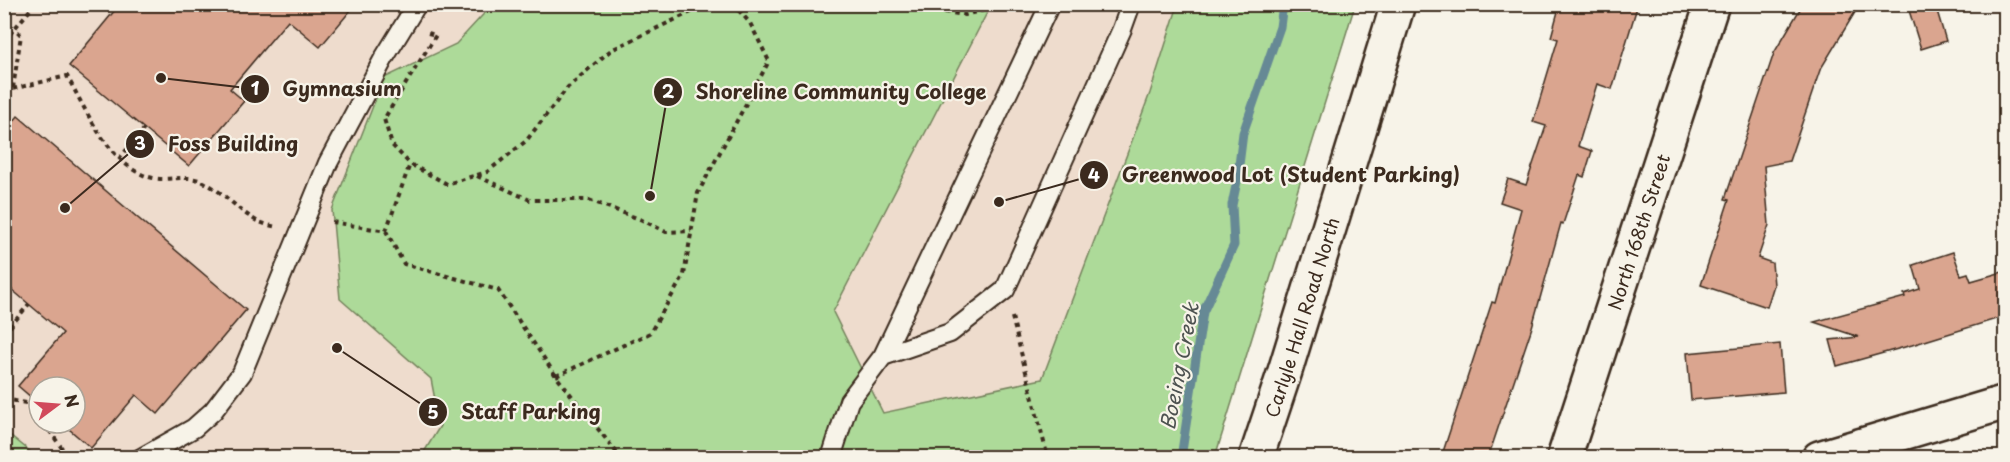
<svg xmlns="http://www.w3.org/2000/svg" width="2010" height="462" font-family="'Playpen Sans',sans-serif">
<style>
.built{fill:#eedccd;fill-rule:evenodd}
.green{fill:#adda99;stroke:#74825c;stroke-width:1.5}
.lines{fill:none;stroke-linecap:round;stroke-linejoin:round}
.stream{stroke:#668995;stroke-width:9}
.building{fill:#daa58f;stroke:#3b2a1e;stroke-width:1.5}
.lane-casing{stroke:#3b2a1e;stroke-width:22}
.street-casing{stroke:#3b2a1e;stroke-width:38}
.secondary-casing{stroke:#3b2a1e;stroke-width:38}
.path{stroke:#3b2a1e;stroke-width:4;stroke-dasharray:4.5 4.5;stroke-linecap:butt}
.lane{stroke:#f7f3e8;stroke-width:18}
.street{stroke:#f7f3e8;stroke-width:33}
.secondary{stroke:#f7f3e8;stroke-width:33}
.labels{text-anchor:middle;dominant-baseline:central;stroke-width:4.5;stroke-linejoin:round;paint-order:stroke}
.street-label{font-size:18px;fill:#3b2a1e;stroke:#f7f3e8}
.water-label{font-size:20px;font-style:italic;fill:#4d5250;stroke:#f7f3e8}
.leader{fill:none;stroke:#3b2a1e;stroke-width:2}
.callout-dot{fill:#3b2a1e;stroke:#f7f3e8;stroke-width:2}
.mark-label{font-size:18px;text-anchor:middle;font-weight:bold;fill:#fff}
.callout-label{font-size:20px;text-anchor:middle;font-weight:bold;fill:#3b2a1e;stroke:#f7f3e8;stroke-width:4.5;stroke-linejoin:round;paint-order:stroke}
</style>
<rect width="100%" height="100%" fill="#f7f3e8"/>
<filter id="ink" filterUnits="userSpaceOnUse"><feTurbulence type="fractalNoise" baseFrequency=".0167" numOctaves="2"/><feDisplacementMap in="SourceGraphic" scale="12" xChannelSelector="R" yChannelSelector="G"/><feConvolveMatrix kernelMatrix="1 2 1 2 8 2 1 2 1" color-interpolation-filters="sRGB"/></filter>
<g filter="url(#ink)">
<path class="built" d="M4 5H1355L1215 458 5 457ZM39 387H75V423H39Z"/>
<path class="green" d="M492 5H991L833 312 883 413 1042 379 1150 93 1178 5H1355L1215 457H421L440 426 431 379 340 299 332 210 384 78 456 44Z
M5 431 37 457H5Z"/>
<g class="lines">
<path class="stream" d="M1181 458 1203 312 1234 245 1232 205 1237 181 1243 133 1280 27 1283 4"/>
</g>
<path class="building" d="M120 4H356L320 47 288 20 230 89 244 101 189 166 69 66Z
M1560 4H1638L1612 89 1597 84 1578 146 1592 151 1584 177 1579 175 1563 224 1561 223 1532 327 1488 458H1441L1492 302 1495 303 1521 209 1500 202 1508 179 1526 185 1546 126 1533 122 1558 39 1551 37Z
M1803 4H1860L1820 70 1789 161 1764 166 1769 225 1758 258 1772 263 1774 285 1767 307 1701 285 1729 200 1725 199 1774 53Z
M1907 4H1935L1946 41 1921 49Z
M18 116 246 310 158 414 136 395 91 448 62 423H75V387H39V404L18 386 63 333 4 283V133Z
M1953 252 1961 275 1968 273 1971 281 2006 271V316L1912 345 1837 366 1830 340 1859 337 1814 322 1905 297 1904 294 1920 289 1913 265Z
M1780 344 1784 392 1691 400 1687 353Z"/>
<g class="lines">
<defs>
<path id="lane" d="M883 356 950 333 1005 290 1122 29 1131 4
M141 458 194 428 213 411 242 373 328 163 384 58 417 4
M831 458 849 401 883 356 1050 4"/>
<g id="street">
<path id="s1" d="M1564 458 1712 4"/>
<path d="M1819 458 2006 402"/>
</g>
<g id="secondary">
<path id="s2" d="M1256 458 1285 371 1398 4"/>
</g>
</defs>
<use href="#lane" class="lane-casing"/>
<use href="#street" class="street-casing"/>
<use href="#secondary" class="secondary-casing"/>
<path class="path" d="M891 4 965 15 1007 4
M428 33 436 35 384 119 392 145 410 164 447 184 487 172 526 141 568 87 611 50 708 4
M4 41 35 4
M13 88 21 35 15 29
M4 91 67 76C86 110 111 169 153 178 168 181 184 175 199 180 222 189 237 211 259 222 265 224 271 226 277 227
M119 159 144 129
M477 176 530 200H589L642 220 666 232 691 231
M332 222 386 231 404 264 498 290 556 376 621 458
M386 231 410 164
M1012 317 1048 458
M4 334 29 304
M556 376 650 333 684 275 698 193 769 61 750 23 733 4
M4 399 32 404 39 415
M44 423 69 458
M611 458 615 450"/>
<use href="#lane" class="lane"/>
<use href="#street" class="street"/>
<use href="#secondary" class="secondary"/>
</g>
</g>
<g class="labels">
<g class="street-label">
<text stroke="none"><textPath href="#s1" startOffset="238">North 168th Street</textPath></text>
<text stroke="none"><textPath href="#s2" startOffset="148">Carlyle Hall Road North</textPath></text>
</g>
<g class="water-label">
<text transform="translate(1179 366) rotate(-79)">Boeing Creek</text>
</g>
</g>
<path class="leader" d="M161 78L255 89M650 196L668 92M65 208L140 144M999 202L1094 175M337 348L433 412"/>
<g class="callout-dot">
<circle cx="161" cy="78" r="6"/>
<circle cx="650" cy="196" r="6"/>
<circle cx="65" cy="208" r="6"/>
<circle cx="999" cy="202" r="6"/>
<circle cx="337" cy="348" r="6"/>
<circle cx="255" cy="89" r="15"/>
<circle cx="668" cy="92" r="15"/>
<circle cx="140" cy="144" r="15"/>
<circle cx="1094" cy="175" r="15"/>
<circle cx="433" cy="412" r="15"/>
</g>
<g class="mark-label">
<text x="255" y="95">1</text>
<text x="668" y="98">2</text>
<text x="140" y="150">3</text>
<text x="1094" y="182">4</text>
<text x="433" y="419">5</text>
</g>
<g class="callout-label">
<text x="342" y="96">Gymnasium</text>
<text x="841" y="99">Shoreline Community College</text>
<text x="233" y="151">Foss Building</text>
<text x="1291" y="182">Greenwood Lot (Student Parking)</text>
<text x="531" y="419">Staff Parking</text>
</g>
<rect width="2010" height="462" fill="none" stroke="#f7f3e8" stroke-width="24"/>
<rect x="12" y="12" width="1986" height="438" fill="none" stroke="#3b2a1e" stroke-width="2" filter="url(#ink)"/>
<g transform="translate(57 405) rotate(74)"><circle r="28" fill="#f7f3e8" stroke="#aca397" stroke-width="1.5"/>
<path d="M0-4.5L10 22L0 15L-10 22Z" fill="#d1495b"/>
<text y="-9" font-size="16" font-weight="bold" text-anchor="middle" fill="#3b2a1e">N</text>
</g>
</svg>
